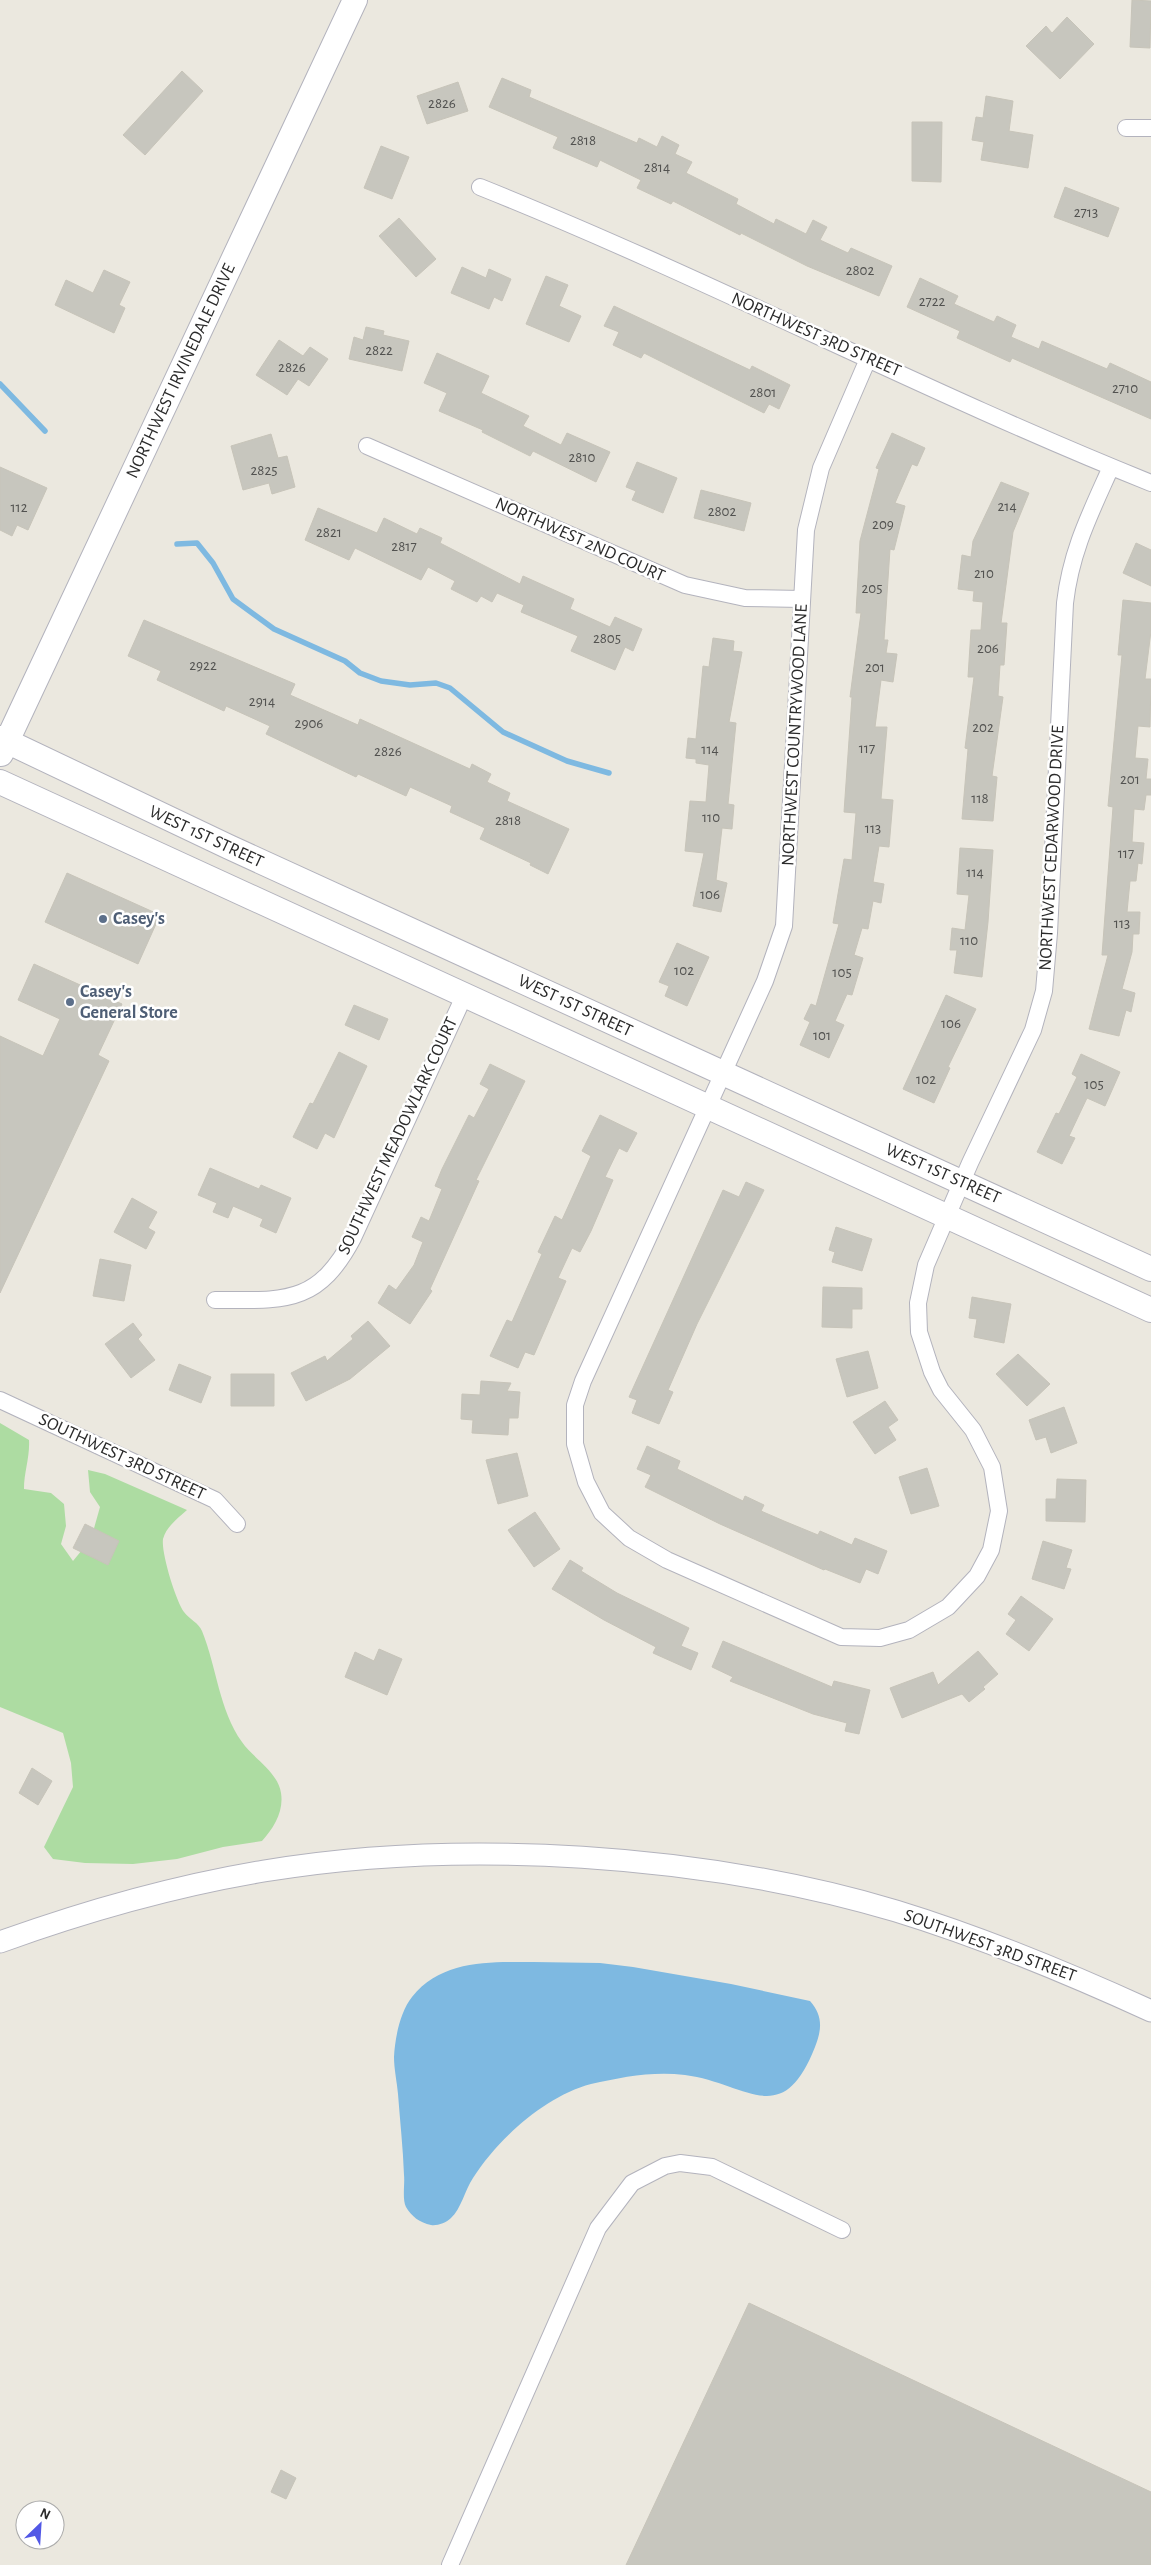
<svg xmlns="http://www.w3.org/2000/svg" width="1151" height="2565" font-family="'Alegreya Sans',sans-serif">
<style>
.green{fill:#addca2}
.water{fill:#7eb9e1}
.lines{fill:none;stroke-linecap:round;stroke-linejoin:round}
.stream{stroke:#7eb9e1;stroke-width:5.5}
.building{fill:#c7c6be;stroke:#c7c4b9}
.minor-casing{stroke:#b3b3bd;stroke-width:18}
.tertiary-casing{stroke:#b3b3bd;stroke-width:23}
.secondary-casing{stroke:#b3b3bd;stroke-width:26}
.minor{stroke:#fff;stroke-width:16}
.tertiary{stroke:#fff;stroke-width:21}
.secondary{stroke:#fff;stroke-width:24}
.service-dot{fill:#5c6f8a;stroke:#fff;stroke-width:2}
.labels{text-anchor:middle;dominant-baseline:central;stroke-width:5;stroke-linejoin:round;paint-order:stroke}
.number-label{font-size:15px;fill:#525250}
.street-label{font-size:18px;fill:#2b2b2b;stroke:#fff}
.service-label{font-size:18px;font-weight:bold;fill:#4e5e75;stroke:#fff;text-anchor:start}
</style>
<rect width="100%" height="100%" fill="#ebe8df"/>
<path class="green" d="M0 1423 29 1440C30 1457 24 1472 24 1489L51 1493 64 1504 66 1526 61 1544 73 1561 91 1539 100 1507 90 1492 88 1470 105 1474 187 1510C178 1518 166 1527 163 1539 161 1553 176 1601 184 1612 189 1619 199 1623 202 1631 217 1668 219 1710 242 1742 253 1758 278 1772 281 1793 284 1811 274 1828 262 1841L223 1847 177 1859 133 1864 85 1863 53 1859 44 1847 73 1787 71 1763 63 1733 0 1707Z"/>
<path class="water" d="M534 1962 600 1963 633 1967 731 1984 810 2001C823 2016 822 2029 815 2047 782 2131 747 2083 685 2075 653 2071 622 2077 591 2084 545 2096 498 2139 473 2178 465 2190 461 2209 451 2218 446 2223 437 2226 431 2225 420 2223 411 2216 406 2207 402 2199 405 2184 404 2175 403 2148 400 2121 398 2094 397 2082 394 2069 394 2057 395 2038 400 2012 412 1997 442 1959 491 1962 534 1962Z"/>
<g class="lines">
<path class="stream" d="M0 384 45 431
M177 544 197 543 213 563 233 599 274 629 345 661 360 673 381 681 410 685 436 683 450 688 503 732 567 761 609 773"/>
</g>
<path class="building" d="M1132 0 1151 1 1150 48 1130 47Z
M1067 17 1094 44 1060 79 1026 46 1046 26 1052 33Z
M182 71 203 91 145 155 123 135Z
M502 78 531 90 529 97 637 143 639 138 657 147 662 136 679 145 675 154 692 162 686 173 738 199 736 204 774 224 776 219 806 234 813 220 827 227 820 240 848 253 851 248 892 266 879 296 807 266 741 233 740 235 673 201 671 204 637 188 641 180 600 160 597 167 553 148 558 137 489 107Z
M458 82 468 111 427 124 417 96Z
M986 96 1013 101 1009 131 1033 135 1028 168 981 160 984 142 972 140 976 117 983 118Z
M912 122H942L941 182 912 181Z
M381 146 409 157 392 199 364 188Z
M1065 187 1119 208 1108 237 1054 217Z
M399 218 436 259 416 277 379 236Z
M462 267 486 278 489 269 511 279 502 301 494 297 489 309 451 293Z
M104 270 130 282 119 305 125 308 114 333 55 305 66 280 93 293Z
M546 276 568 285 559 306 581 316 569 342 526 324Z
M920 278 958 296 954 304 994 322 997 316 1016 325 1011 337 1039 349 1042 341 1107 369 1110 363 1151 382V419L1012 358 1010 362 957 338 960 331 907 307Z
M614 306 750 370 752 366 790 385 779 409 769 404 764 413 644 353 641 358 613 345 619 332 604 326Z
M366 327 384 331 383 335 409 341 402 371 349 359 354 337 363 340Z
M279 340 303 356 310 347 328 359 309 386 298 379 287 395 256 375Z
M437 353 489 376 481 393 529 416 523 426 561 445 567 433 610 452 596 482 533 451 530 456 482 432 483 430 439 411 447 393 424 383Z
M892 433 925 448 917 466 912 464 895 503 905 506 894 550 890 549 884 640H888L886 653 897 654 893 682 881 680 875 727H887L881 799 893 800 889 847 879 846 873 882 884 884 881 903 873 901 868 929 862 928 854 955 863 958 852 995 847 994 835 1021 844 1025 829 1058 800 1045 810 1022 804 1019 811 1004 816 1006 839 924 833 923 844 859 852 860 856 813 844 812 852 697H850L861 613H856L860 541 879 469 876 468Z
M271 434 278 458 287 456 295 487 272 494 269 483 243 490 231 446Z
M637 462 677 478 663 513 632 500 636 491 626 487Z
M0 467 47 488 28 530 17 525 12 536 0 530Z
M1001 482 1029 493 1013 532 1001 623H1007L1004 665H1000L998 696 1003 697 992 776 997 777 993 821 962 819 968 749 965 748 974 677H968L971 630H981L983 602 973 601 974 591 958 589 962 555 971 557 973 541Z
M701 490 751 503 744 531 694 518Z
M318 508 377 533 384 518 417 534 420 528 442 538 440 543 520 584 523 576 574 599 570 609 610 627 615 617 642 629 633 651 625 647 615 670 571 651 578 636 521 612 524 605 497 593 492 602 481 596 477 602 451 589 455 581 428 567 421 580 355 548 349 560 305 540Z
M1136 543 1151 550V586L1123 573Z
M1123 600 1151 603V631L1145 679H1151L1150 727 1138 726 1135 758 1148 759 1146 779H1151V795H1146L1144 810 1134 809 1132 842 1144 843 1142 864 1138 863 1136 881H1130L1127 912H1140L1139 934H1133L1132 952 1122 989 1135 993 1131 1012 1126 1010 1119 1036 1089 1029 1108 955H1102L1113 807 1108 806 1122 655H1118Z
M144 620 295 684 290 695 358 725 360 719 470 769 472 764 491 774 487 782 510 793 507 801 569 829 548 874 530 865 531 863 480 839 485 828 450 812 452 806 410 787 406 796 358 774 356 777 266 734 270 726 226 706 224 711 157 680 161 671 128 656Z
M713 638 734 641 733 651 742 652 729 722 736 723 728 804 734 805 732 829 722 828 716 880 727 883 721 912 693 906 704 853 685 851 690 801 706 802 709 765 696 763V759L686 758 688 738 696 739 703 666 709 667Z
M960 848 993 850 988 922 982 977 954 973 957 950H950L952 928 965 930 969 895 957 894Z
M67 873 160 915 138 964 45 922Z
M677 943 709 957 687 1006 665 996 669 986 659 982Z
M34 964 122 1004 98 1055 109 1061 0 1293V1036L43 1056 60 1019 18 1000Z
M946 995 976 1009 948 1067 950 1068 934 1103 903 1089Z
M354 1005 388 1019 379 1040 345 1025Z
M339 1052 367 1066 334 1138 325 1133 317 1149 293 1137 310 1103 313 1104Z
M1081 1054 1120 1072 1105 1106 1087 1098 1069 1136 1075 1138 1062 1164 1037 1152 1056 1113 1059 1114 1077 1077 1072 1074Z
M490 1064 525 1081 476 1180 479 1181 430 1289 432 1291 410 1324 378 1303 389 1285 396 1290 414 1265 423 1242 412 1237 421 1217 429 1221 442 1189 435 1186 442 1169 469 1115 474 1118 489 1089 480 1084Z
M600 1115 637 1133 627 1152 619 1148 605 1177 613 1180 591 1231 580 1252 572 1248 558 1278 566 1281 534 1355 525 1352 518 1368 490 1356 507 1320 512 1322 542 1254 538 1252 555 1216 562 1220 591 1156 582 1151Z
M210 1168 259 1189 261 1185 291 1198 276 1233 260 1226 263 1219 233 1206 228 1218 213 1212 217 1203 198 1195Z
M746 1182 764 1190 697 1324 668 1390 673 1392 659 1424 632 1413 637 1400 629 1397 723 1190 739 1197Z
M132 1198 157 1212 148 1228 155 1232 146 1249 114 1232Z
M836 1227 872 1239 862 1271 832 1262 835 1252 829 1250Z
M100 1259 131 1265 124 1301 93 1296Z
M823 1287 862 1288V1309H852V1328L822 1327Z
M972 1297 1011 1304 1004 1343 974 1337 977 1319 969 1318Z
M368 1321 390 1346 350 1379 306 1401 291 1373 325 1356 327 1361 353 1339 351 1336Z
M133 1323 142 1335 138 1339 155 1360 131 1378 105 1344Z
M868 1351 878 1388 847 1397 836 1359Z
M1018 1354 1050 1384 1027 1406 996 1374Z
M179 1364 211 1377 201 1403 169 1390Z
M231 1374H274V1406H231Z
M481 1381 511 1383 507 1391 520 1392 518 1418H509L508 1435 472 1433 473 1420 461 1419 462 1394 480 1395Z
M885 1401 898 1420 888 1427 896 1440 875 1454 853 1422Z
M1064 1407 1077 1443 1051 1453 1046 1437 1036 1440 1029 1420Z
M647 1446 680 1461 677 1469 743 1501 745 1496 764 1505 761 1511 784 1521 818 1535 820 1531 852 1545 855 1538 887 1551 878 1574 866 1569 860 1583 825 1569 824 1570 720 1524 645 1487 651 1475 637 1469Z
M517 1453 528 1496 498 1504 486 1460Z
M927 1468 939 1506 911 1514 899 1477Z
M1057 1479 1086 1480 1085 1522 1046 1521V1499H1056Z
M535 1512 560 1549 534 1567 508 1530Z
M85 1524 119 1541 108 1565 73 1548Z
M1043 1541 1072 1550 1066 1568 1071 1569 1064 1589 1032 1579Z
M570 1560 583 1568 581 1571 617 1593 689 1628 681 1646 698 1653 691 1670 653 1653 656 1647 604 1620 552 1589Z
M1021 1596 1053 1619 1029 1651 1006 1634 1016 1620 1008 1614Z
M723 1641 832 1687 834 1681 870 1690 859 1734 845 1731 847 1723 813 1714 730 1681 733 1677 712 1667Z
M379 1649 402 1659 387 1695 345 1677 355 1652 374 1661Z
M978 1651 998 1674 983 1687 985 1689 969 1702 962 1694 902 1718 890 1688 933 1672 938 1685Z
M32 1768 52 1781 38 1805 19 1793Z
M749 2303 1151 2492V2565H626Z
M281 2470 296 2478 286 2499 271 2492Z"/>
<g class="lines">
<defs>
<path id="minor" d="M1126 128H1151
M480 187C707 278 924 392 1151 483
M868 359 821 468 806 530 784 926 765 981 583 1381 575 1405V1444L586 1482 602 1513 629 1538 667 1560 841 1637 880 1638 909 1630 948 1607 977 1576 991 1550 999 1511 992 1467 973 1430 941 1390 932 1372 919 1332 918 1303 926 1265 970 1163 1033 1030 1044 991 1049 933 1065 603C1071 551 1090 514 1111 467
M367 446 685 585 745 598 802 599
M215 1300C284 1300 317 1306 353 1238L465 994
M0 1400 215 1500 237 1524
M450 2565 598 2228 632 2183 665 2166 680 2163 712 2167 842 2230"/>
<path id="tertiary" d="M0 1942C86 1911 174 1886 264 1871 461 1838 705 1854 896 1911 984 1938 1068 1973 1151 2011"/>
<path id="secondary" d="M0 738 229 847 1151 1269
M1 754 355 0
M0 782 1151 1310"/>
</defs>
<use href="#minor" class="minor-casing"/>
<use href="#tertiary" class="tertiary-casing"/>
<use href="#secondary" class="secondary-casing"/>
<use href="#minor" class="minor"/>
<use href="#tertiary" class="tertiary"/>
<use href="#secondary" class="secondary"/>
</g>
<g class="service-dot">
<circle cx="103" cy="919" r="5"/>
<circle cx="70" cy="1002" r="5"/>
</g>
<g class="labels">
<g class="number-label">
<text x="442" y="103">2826</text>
<text x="583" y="140">2818</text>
<text x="657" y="167">2814</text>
<text x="1086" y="212">2713</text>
<text x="860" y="270">2802</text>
<text x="932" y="301">2722</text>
<text x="379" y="350">2822</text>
<text x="292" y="367">2826</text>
<text x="1125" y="388">2710</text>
<text x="763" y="392">2801</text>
<text x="582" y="457">2810</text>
<text x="264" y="470">2825</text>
<text x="1007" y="506">214</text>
<text x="19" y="507">112</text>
<text x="722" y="511">2802</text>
<text x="883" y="524">209</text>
<text x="329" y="532">2821</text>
<text x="404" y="546">2817</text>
<text x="984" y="573">210</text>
<text x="872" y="588">205</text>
<text x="607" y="638">2805</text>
<text x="988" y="648">206</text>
<text x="203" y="665">2922</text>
<text x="875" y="667">201</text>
<text x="262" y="701">2914</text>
<text x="309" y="723">2906</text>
<text x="983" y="727">202</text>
<text x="867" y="748">117</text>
<text x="710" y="749">114</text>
<text x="388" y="751">2826</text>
<text x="1130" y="779">201</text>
<text x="980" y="798">118</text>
<text x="711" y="817">110</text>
<text x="508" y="820">2818</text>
<text x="873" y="828">113</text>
<text x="1126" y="853">117</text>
<text x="975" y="872">114</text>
<text x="710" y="894">106</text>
<text x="1122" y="923">113</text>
<text x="969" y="940">110</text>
<text x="684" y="970">102</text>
<text x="842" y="972">105</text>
<text x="951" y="1023">106</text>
<text x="822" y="1035">101</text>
<text x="926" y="1079">102</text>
<text x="1094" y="1084">105</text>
</g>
<g class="street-label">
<text transform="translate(816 335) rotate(24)">NORTHWEST 3RD STREET</text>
<text transform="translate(181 371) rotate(-65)">NORTHWEST IRVINEDALE DRIVE</text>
<text transform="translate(580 540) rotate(24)">NORTHWEST 2ND COURT</text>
<text transform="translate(795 735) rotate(-87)">NORTHWEST COUNTRYWOOD LANE</text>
<text transform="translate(206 837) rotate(25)">WEST 1ST STREET</text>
<text transform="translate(1052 848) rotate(-87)">NORTHWEST CEDARWOOD DRIVE</text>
<text transform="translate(575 1006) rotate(25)">WEST 1ST STREET</text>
<text transform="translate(398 1136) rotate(-65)">SOUTHWEST MEADOWLARK COURT</text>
<text transform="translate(943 1174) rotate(24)">WEST 1ST STREET</text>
<text transform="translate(122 1457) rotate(25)">SOUTHWEST 3RD STREET</text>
<text transform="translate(990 1946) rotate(20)">SOUTHWEST 3RD STREET</text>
</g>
<g class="service-label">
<text x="113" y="919">Casey's</text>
<text x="80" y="992">Casey's<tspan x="80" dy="21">General Store</tspan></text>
</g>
</g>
<g transform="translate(40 2525) rotate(25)"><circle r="24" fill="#ffffff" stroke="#aaaaaa"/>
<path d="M0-4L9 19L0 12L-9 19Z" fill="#5258e6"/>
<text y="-8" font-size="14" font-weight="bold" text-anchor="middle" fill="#2b2b2b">N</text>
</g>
</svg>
